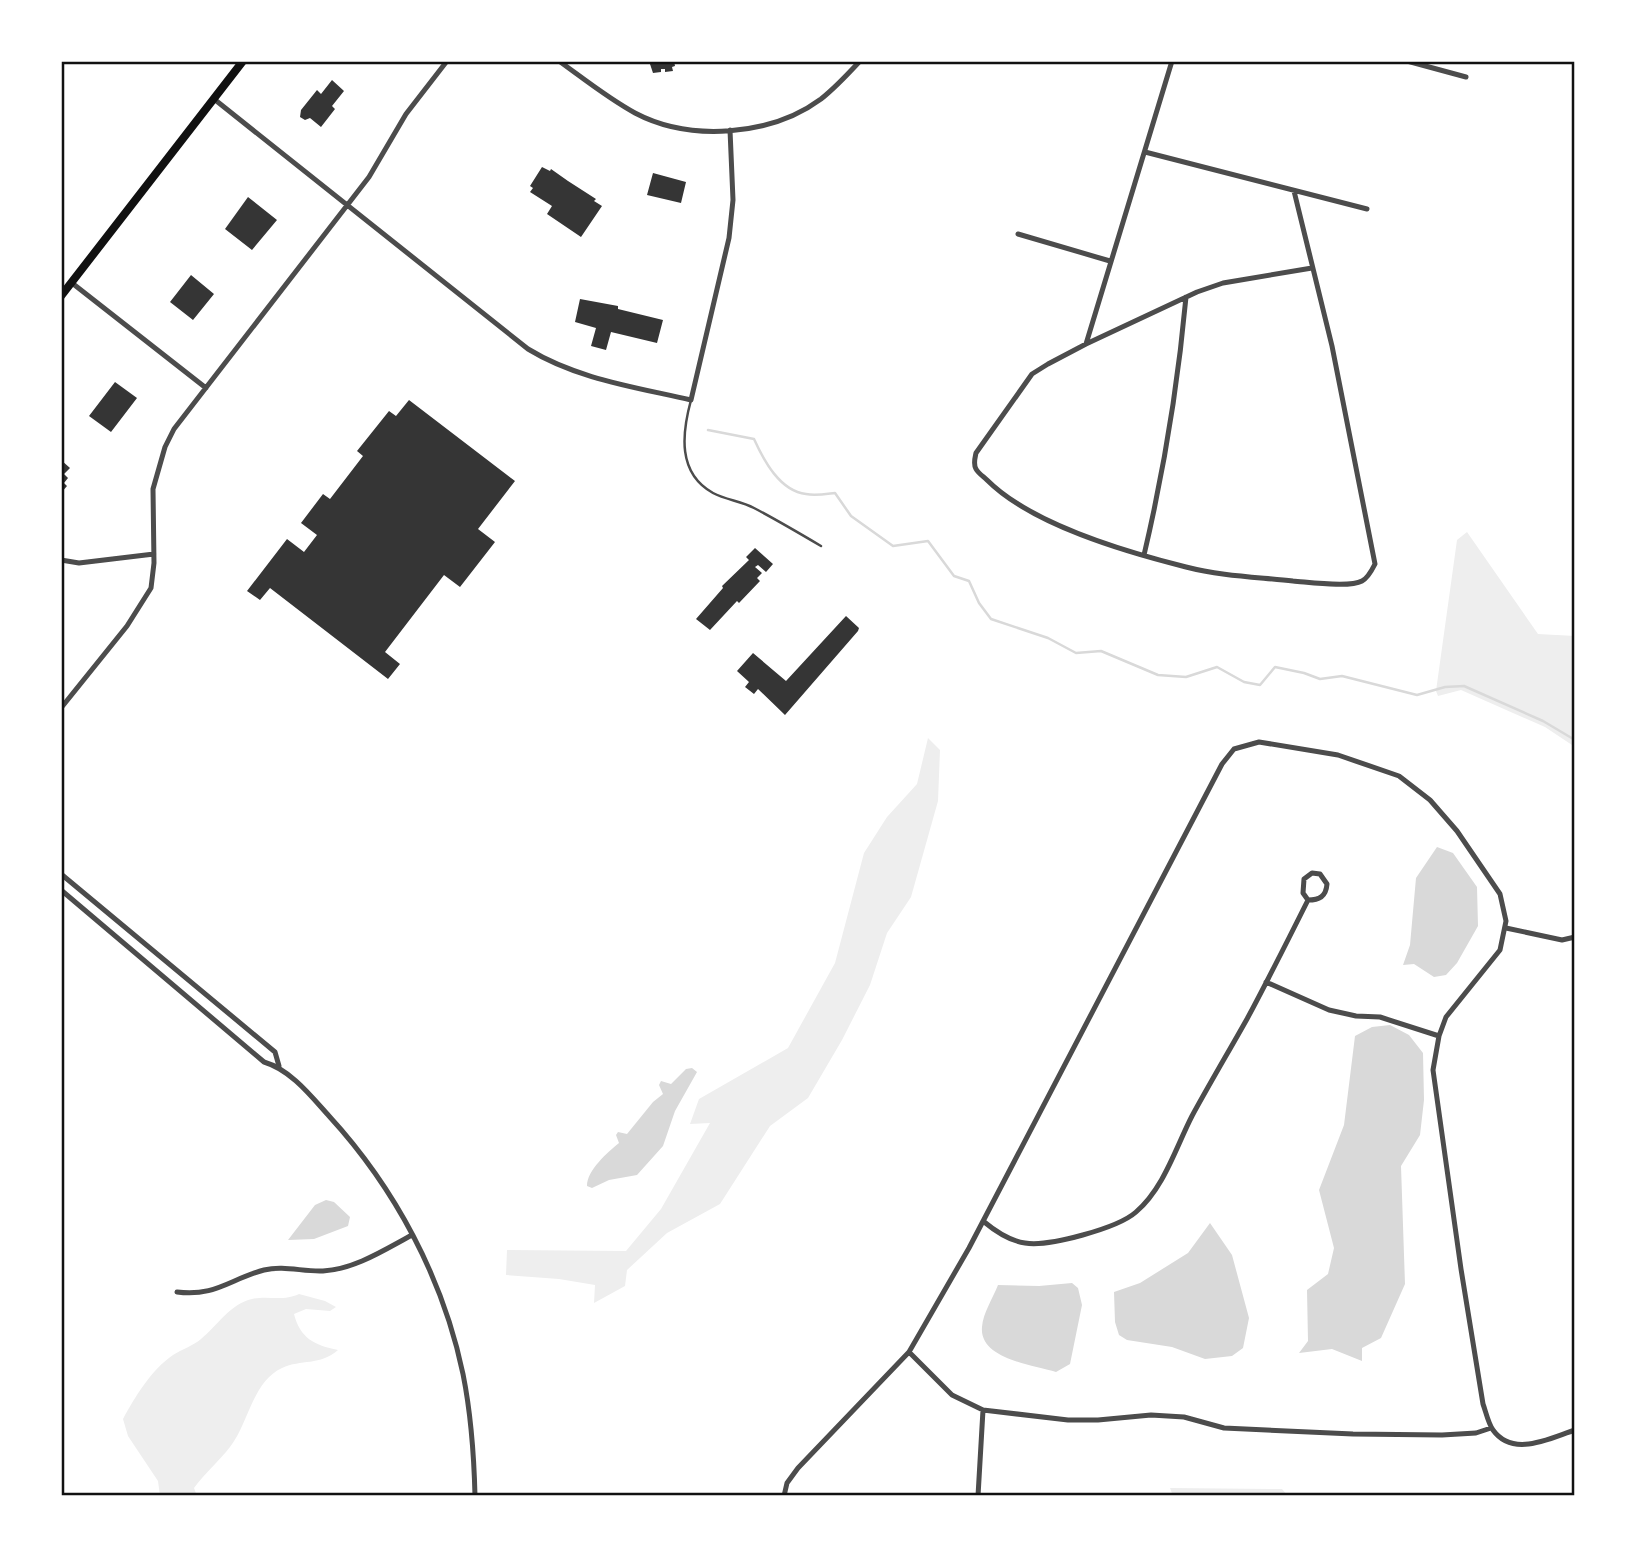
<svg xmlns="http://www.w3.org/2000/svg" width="1636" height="1557" font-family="'Noto Sans',sans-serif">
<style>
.green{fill:#eee}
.water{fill:#d9d9d9}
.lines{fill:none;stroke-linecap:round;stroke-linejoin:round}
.stream{stroke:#d9d9d9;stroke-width:2.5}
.building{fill:#353535}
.service{stroke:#4c4c4c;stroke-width:2.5}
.minor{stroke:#4c4c4c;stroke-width:5}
.primary{stroke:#111;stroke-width:8}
.neatline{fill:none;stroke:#111;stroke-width:2.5}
</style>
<rect width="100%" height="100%" fill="#fff"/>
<path class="green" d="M1467 532 1538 634 1575 636V747L1545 727 1461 690 1438 696 1436 691 1457 540Z
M928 738 940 750 938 801 911 897 887 933 870 985 842 1040 808 1098 770 1126 720 1204 667 1233 627 1270 625 1286 594 1303 595 1285 559 1279 506 1275 507 1250 626 1251 661 1209 710 1123 690 1124 699 1099 788 1048 835 963 864 853 887 817 917 784Z
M299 1294 325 1301 336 1307 330 1311 306 1309 294 1314C300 1338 314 1345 338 1350 320 1366 301 1359 282 1368 252 1382 249 1423 230 1447 219 1461 205 1473 194 1488L197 1496H160L158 1481 128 1436 123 1419C135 1397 151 1370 173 1355 182 1349 193 1346 201 1339 216 1327 231 1303 252 1299 269 1295 281 1302 299 1294Z
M1170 1488 1282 1489 1288 1496H1173Z"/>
<path class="water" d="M1437 847 1453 853 1477 887 1478 926 1457 963 1446 975 1434 977 1414 964 1403 965 1410 945 1416 878Z
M1390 1025 1409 1035 1423 1053 1424 1100 1420 1135 1401 1166 1405 1284 1381 1338 1362 1348V1361L1332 1349 1299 1353 1308 1341 1307 1290 1328 1274 1334 1248 1319 1190 1344 1125 1355 1036 1372 1027Z
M686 1069 692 1068 697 1072 675 1111 663 1146 637 1175 609 1180 592 1188 587 1186C587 1170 608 1152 619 1143L616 1135 618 1132 627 1134 653 1102 663 1094 659 1085 661 1081 671 1084Z
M326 1200 334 1202 350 1217 348 1226 314 1239 288 1240 315 1205Z
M1210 1223 1232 1255 1249 1318 1243 1348 1232 1356 1205 1359 1172 1347 1127 1340 1119 1335 1115 1322 1114 1292 1140 1283 1188 1253Z
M1072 1283 1078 1288 1082 1305 1070 1364 1056 1372C1033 1365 979 1359 982 1327 983 1313 993 1298 998 1285L1039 1286Z"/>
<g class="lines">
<path class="stream" d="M708 430 754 439C764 461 780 491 806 494 815 496 826 494 835 493L851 516 893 546 928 541 954 576 969 581 979 603 991 619 1048 638 1076 653 1101 651 1158 675 1186 677 1217 667 1244 682 1260 685 1275 667 1304 673 1320 679 1342 676 1417 695 1445 687 1464 686 1543 721 1575 740"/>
</g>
<path class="building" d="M649 61H674L675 66 672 67 673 71 665 72V69H661V72L653 73Z
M332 80 344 91 332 106 335 109 321 127 310 118 305 120 300 117 301 110 317 90 321 94Z
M542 167 550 171 551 169 568 181 596 199 594 201 602 206 581 237 547 214 552 206 530 192 533 188 530 186Z
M653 173 686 182 681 203 647 195Z
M248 197 277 220 252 250 225 229Z
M191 275 214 294 193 320 170 302Z
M580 299 618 306V309L663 320 657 343 611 332 606 350 591 346 596 328 575 322Z
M115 382 137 398 111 432 89 416Z
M409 400 515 481 478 529 495 542 460 587 444 575 385 652 400 664 388 679 270 588 260 600 247 591 287 539 304 552 317 535 301 523 323 494 330 499 363 456 357 451 389 411 396 416Z
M61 460 70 468 64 474 68 478 64 483 67 486 61 493Z
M755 548 773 564 766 572 758 565 755 567 762 573 757 578 760 581 739 603 737 601 710 630 696 619 723 588 722 586 749 560 746 557Z
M846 616 859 628 858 631 785 715 758 689 754 694 745 687 749 682 737 671 753 653 786 681Z"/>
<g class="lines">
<path class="service" d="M691 400C682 433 677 473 713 493 726 500 741 501 754 508 777 520 799 533 821 546"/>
<path class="minor" d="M559 61C584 79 609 99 635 113 690 142 771 136 821 99 835 88 848 74 860 61
M1407 61 1466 77
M214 99 528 349C577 379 635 387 691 400L729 238 733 200 730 130
M1145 152 1367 209
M1294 191 1332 346 1375 564C1372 570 1368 578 1362 581 1349 588 1308 582 1293 581 1257 577 1221 576 1186 567 1126 552 1032 525 987 480 984 477 978 473 976 469 973 464 975 458 976 453L1032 374 1048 364 1086 344 1197 292 1223 283 1312 268
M1018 234 1110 261
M72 283 206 388
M1086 344 1172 61
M1144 555C1164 470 1178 384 1186 297
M61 560 79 563 154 554
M61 708 127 626 151 588 154 563 153 489 165 447 174 429 369 177 406 114 447 61
M61 874 275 1052 279 1066
M61 890 264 1062C291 1070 311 1096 329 1116 395 1188 443 1278 463 1374 471 1414 474 1455 475 1496
M1506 928 1562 940 1575 937
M1266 982 1329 1010 1356 1016 1380 1017 1439 1036
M983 1221C995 1231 1010 1241 1025 1243 1049 1247 1118 1228 1136 1212 1164 1188 1176 1147 1192 1116 1210 1083 1229 1051 1247 1019 1268 980 1288 940 1308 900 1319 900 1326 897 1327 884L1320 874 1312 873 1304 879 1303 893 1308 900
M177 1292C215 1297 230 1279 264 1270 284 1265 303 1272 323 1271 355 1269 384 1250 412 1235
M909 1352 952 1395 983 1410 1068 1420H1098L1151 1415 1184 1417 1224 1428 1353 1434 1442 1435 1476 1433 1491 1428
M784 1496 787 1483 798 1468 909 1352 969 1248 1222 764 1234 749 1259 742 1338 755 1399 776 1430 800 1457 831 1500 894 1506 921 1500 950 1446 1017 1439 1036 1433 1070 1461 1269 1483 1404C1486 1412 1488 1423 1493 1430 1513 1458 1550 1438 1575 1430
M978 1496 983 1410"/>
<path class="primary" d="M61 296 243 61"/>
</g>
<rect width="1636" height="1557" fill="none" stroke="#ffffff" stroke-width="126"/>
<rect x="63" y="63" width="1510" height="1431" class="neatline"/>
</svg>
